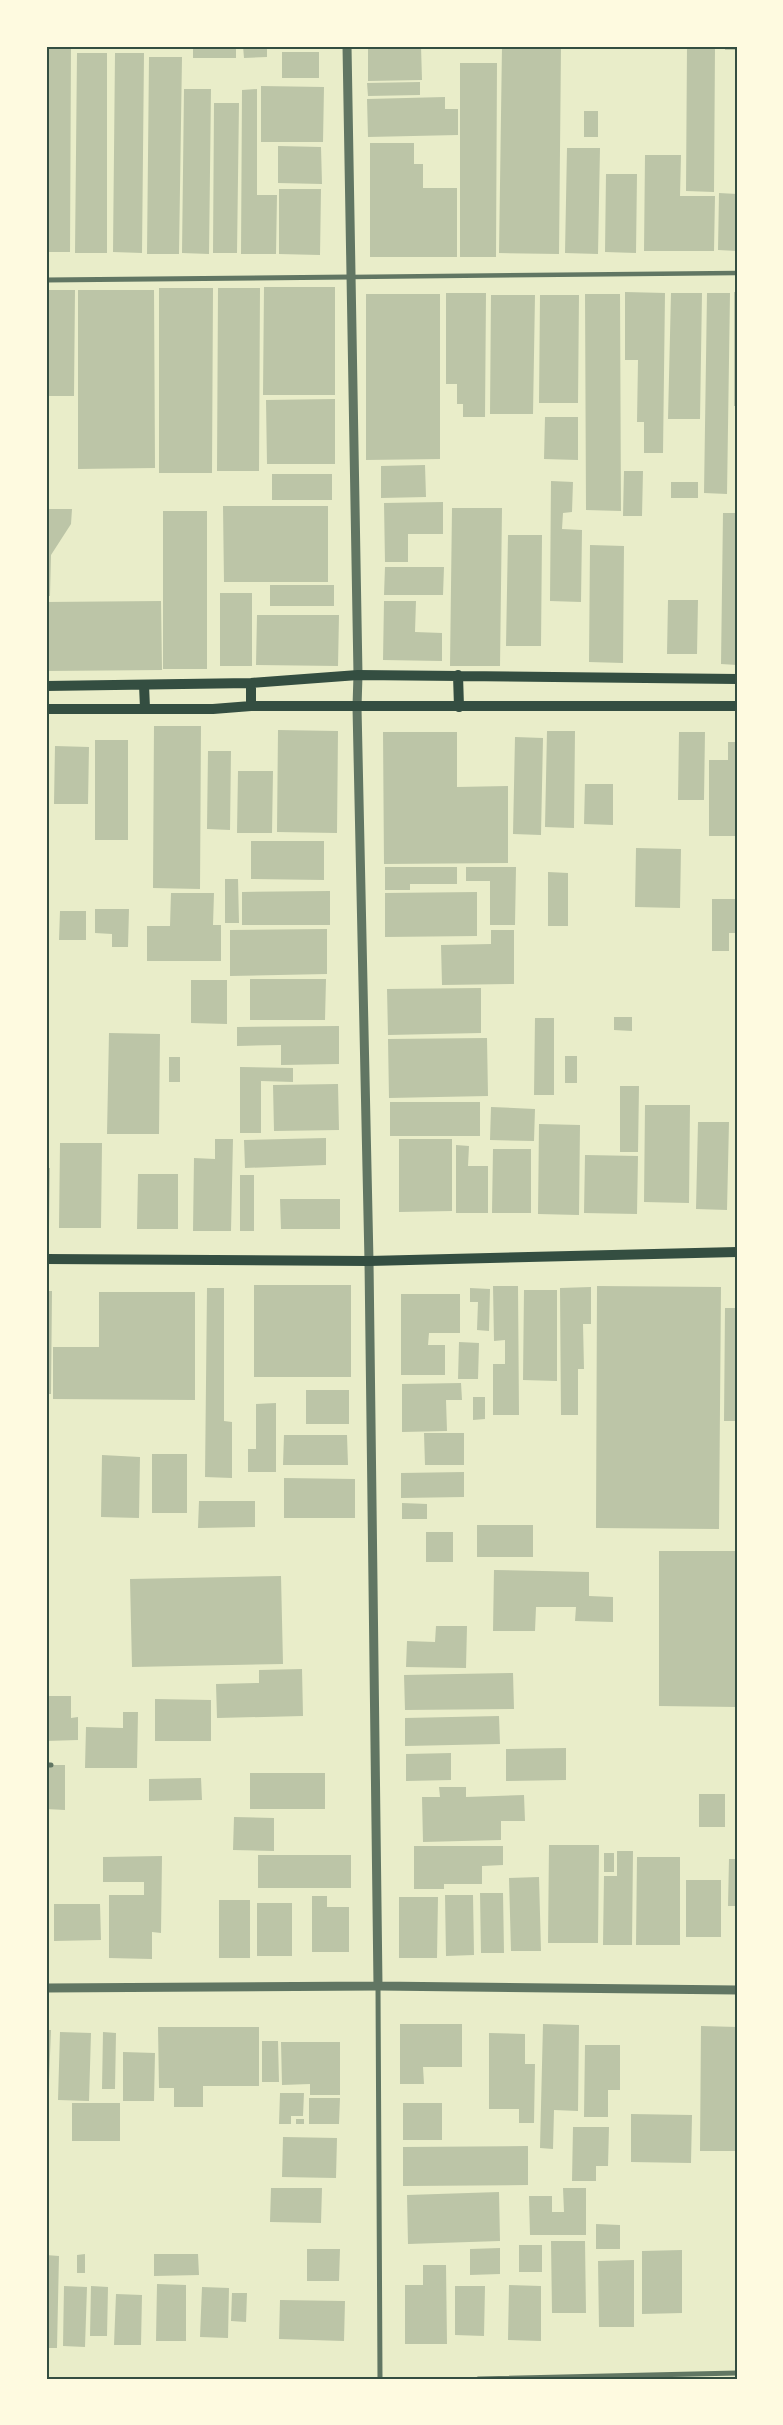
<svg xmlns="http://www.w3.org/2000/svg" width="783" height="2425" font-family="Figtree,sans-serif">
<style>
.building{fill:#bcc5a7}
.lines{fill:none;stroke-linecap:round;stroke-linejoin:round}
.pedestrian{stroke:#617663;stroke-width:4.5}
.minor{stroke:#617663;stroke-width:5}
.tertiary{stroke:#617663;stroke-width:9}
.secondary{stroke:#344e41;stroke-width:10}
.neatline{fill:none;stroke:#344e41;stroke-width:2}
</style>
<rect width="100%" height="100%" fill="#e9edc9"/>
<path class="building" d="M193 46H236V58H193Z
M243 46H267V57L244 58Z
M368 46H421L422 80 368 81Z
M502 46H561L559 254 499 253Z
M687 46H715L714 192 686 191Z
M725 46H737V50H725Z
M46 47H71L70 252H46Z
M282 52H319V78H282Z
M77 53H107V253H75Z
M115 53H144L142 253 113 252Z
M149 57H182L179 254H147Z
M460 63H497L496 257H460Z
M420 82V95L368 96 367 83Z
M261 86 324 87 323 142H261Z
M184 89H211L209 254 182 253Z
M257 89V195H277L276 254H241L242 90Z
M445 97V109H458V135L368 137 367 99Z
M214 103H239L237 253H213Z
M584 111H598V137H584Z
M370 143H414V164H423V188H457V257H370Z
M278 146 321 147 322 184 278 183Z
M567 148H600L598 254 565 253Z
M645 155H681L680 196H715L714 251H644Z
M606 174H637L636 253 605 252Z
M279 189H321L320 255 279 254Z
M719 193 737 194V251L718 250Z
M264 287H335V395H263Z
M159 288H213L212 473H159Z
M218 288H260L259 471H217Z
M49 290H75L74 396H49Z
M78 290H154L155 468 78 469Z
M625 292 665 293 663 453H644V422H637L638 360H625Z
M734 292H737V406H734Z
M446 293H486L485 417H463V404H457V384H446Z
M671 293H702L700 419H668Z
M707 293H730L727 494 704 493Z
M366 294H440V459L366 460Z
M585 294H620L621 511 586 510Z
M491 295H535L533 414H490Z
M540 295H579L578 403H539Z
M335 399V464H267L266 400Z
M545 417H578V460L544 459Z
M425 465 426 497 381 498V466Z
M624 471H643L642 516H623Z
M272 474H332V500H272Z
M551 481 573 482 572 512 563 513 562 529 582 530 581 602 550 601Z
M671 482H698V498H671Z
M443 502V534H408V562H385L384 503Z
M223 506H328V582H224Z
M452 508H502L500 666H450Z
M46 509H72L71 524 51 555 50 596H46Z
M163 511H207V669H163Z
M723 513H737V665L721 664Z
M508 535H542L541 646H506Z
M590 545 624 546 623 663 589 662Z
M385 567H444L443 595H384Z
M270 585H334V606H270Z
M220 593H252V666H220Z
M668 600H698L697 654H667Z
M161 601 162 670 46 671V602Z
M384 601H416L415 632 442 633V661L383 660Z
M257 615H339L338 666 256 665Z
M154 726H201L200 889 153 888Z
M278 730 338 731 337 833 277 832Z
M547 731H575L574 828 545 827Z
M383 732H457V787L508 786V863L384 864Z
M679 732H705L704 800H678Z
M515 737 543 738 541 835 513 834Z
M95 740H128V840H95Z
M728 742H737V836H709V760H728Z
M55 746 89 747 88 804H54Z
M208 751H231L230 830 207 829Z
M238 771H273L272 833H237Z
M585 784H613V825L584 824Z
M251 841H324V880L251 879Z
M636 848 681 849 680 908 635 907Z
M385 867H457V884H410V890H385Z
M466 867H516L515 925H490V881H466Z
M548 872 568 873V926H548Z
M225 879H238L239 923H225Z
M330 891V925H242V892Z
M477 892V936L385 937V893Z
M171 893H214L213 925H221V961H147V926H170Z
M712 899H737V933H729V951H712Z
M95 909H129L128 947H112V934L95 933Z
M60 911H86V940H59Z
M327 929V974L230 976V930Z
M491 930H514V984L442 985 441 945 491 944Z
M250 979H326L325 1020H250Z
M191 980H227V1024L191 1023Z
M481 988V1033L388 1035 387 989Z
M614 1017H632V1031L614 1030Z
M535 1018H554V1095H534Z
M339 1026V1064L281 1065V1045L237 1046V1027Z
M109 1033 160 1034 159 1134H107Z
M487 1038 488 1096 389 1098 388 1039Z
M565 1056H577V1083H565Z
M169 1057H180V1082H169Z
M240 1067 293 1068V1082L261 1081V1133H240Z
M338 1084 339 1130 274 1131 273 1085Z
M620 1086H639L638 1152H620Z
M390 1102H480V1136H390Z
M645 1105H690L689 1203 644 1202Z
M491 1107 535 1109 534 1141 490 1140Z
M698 1122H729L727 1210 696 1209Z
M539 1124 580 1125 579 1215 538 1214Z
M326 1138V1165L245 1168 244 1140Z
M215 1139H233L231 1231H193L194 1158 215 1159Z
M399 1139H452V1211L399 1212Z
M60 1143H102L101 1228H59Z
M456 1145 469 1146 468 1166H488V1213H456Z
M493 1149H531V1213H492Z
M585 1155 638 1156 637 1214 584 1213Z
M46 1168H50L49 1227H46Z
M138 1174H178V1229H137Z
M240 1175H254V1231H240Z
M280 1199H340V1229H281Z
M254 1285H351V1377H254Z
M493 1286H518L519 1415H493V1364H505V1340L494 1341Z
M597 1286 721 1287 719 1529 596 1528Z
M591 1287V1324H583L584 1369H578V1415H561L560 1288Z
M207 1288H224V1421L232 1422V1478L205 1477Z
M470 1288 490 1289 489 1331 477 1330 478 1302H470Z
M524 1290H557V1381L523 1380Z
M46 1291H52L51 1394H46Z
M99 1292H195V1400L53 1399V1347H99Z
M401 1294H460V1333H429L428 1345H445V1375H401Z
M725 1308H737V1421H724Z
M459 1342 479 1343 478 1379H458Z
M461 1383 462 1400H446L447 1431 402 1432V1384Z
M306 1390H349V1424H306Z
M473 1397H485V1419L473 1420Z
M276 1403V1472H248V1449H256V1404Z
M424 1433H464V1465H425Z
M284 1435H347L348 1465H283Z
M152 1454H187V1513H152Z
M102 1455 140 1457 139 1518 101 1517Z
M464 1472V1497L401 1498V1473Z
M284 1478 355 1479V1518H284Z
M199 1501H255V1527L198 1528Z
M402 1503 427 1504V1519H402Z
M477 1525H533V1557H477Z
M426 1532H453V1562H426Z
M659 1551H737V1707L659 1706Z
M494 1570 589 1572V1596L613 1597V1622L575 1621 576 1607H536L535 1631H493Z
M281 1576 283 1664 132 1667 130 1579Z
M436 1626H467L466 1668 406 1667 407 1641 435 1642Z
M302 1669 303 1716 217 1718 216 1684 259 1683V1670Z
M513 1673 514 1709 405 1710 404 1675Z
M46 1696H71V1718L78 1717V1740L46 1741Z
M155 1699 211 1700V1741H155Z
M123 1712H138L137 1768H85L86 1727 123 1728Z
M499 1716 500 1744 405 1746V1718Z
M566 1748V1780L506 1781V1749Z
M451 1753V1780L406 1781V1754Z
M46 1765H65V1810L46 1809Z
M250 1773H325V1809H250Z
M201 1778 202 1800 149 1801V1779Z
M439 1787H466V1797L524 1795 525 1821H501V1840L423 1842 422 1797H440Z
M699 1794H725V1827H699Z
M234 1817 274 1818V1851L233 1850Z
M549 1845H599L598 1943H548Z
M414 1846H503V1865L482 1866V1884H444V1889H414Z
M617 1851H633L632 1945H603L604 1876H617Z
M604 1853H614V1872H604Z
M258 1855H351V1888H258Z
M162 1856 161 1933 152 1932V1959L109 1958V1895H144V1882H103V1857Z
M637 1857H680V1945H636Z
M729 1859H737V1906H728Z
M539 1877 541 1951H511L509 1878Z
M686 1880H721V1937H686Z
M46 1886H49V1945H46Z
M480 1893H503L504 1953H481Z
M445 1895H473L474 1955 446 1956Z
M312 1896H327V1907H349V1952H312Z
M399 1897H438L437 1958H399Z
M219 1900H250V1958H219Z
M257 1903H292V1956H257Z
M54 1904H100L101 1940 54 1941Z
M400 2024H462V2067H423L424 2084H400Z
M543 2024 579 2025 578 2111 554 2110 553 2149 540 2148Z
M701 2026 737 2027 736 2151H700Z
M158 2027H259V2086H203V2107H174V2088H159Z
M46 2030H51L49 2081H46Z
M60 2032 91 2033 89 2101 58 2100Z
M103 2032 116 2033 115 2089H102Z
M489 2033 525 2034V2064H535L534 2123H519V2109H489Z
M262 2041H278L279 2082H262Z
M281 2042H340V2095H310V2084L282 2085Z
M585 2045H620V2090H608V2117H584Z
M123 2052 155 2053 154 2101H123Z
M280 2093H304L303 2116H291V2124H279Z
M309 2098H340L339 2124H309Z
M72 2103H120V2141H72Z
M403 2103H442V2140H403Z
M631 2114 692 2115 691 2163 631 2162Z
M296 2119H304V2124H296Z
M573 2127H609L608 2166H596V2181H572Z
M283 2137 337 2138 336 2178 282 2177Z
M528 2146V2185L403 2186V2147Z
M271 2188H322L321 2223 270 2222Z
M563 2188H586V2235H530L529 2196H552V2212H564Z
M499 2192 500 2241 408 2244 407 2195Z
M596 2224 620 2225V2249H596Z
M551 2241H585L586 2313H552Z
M519 2245H542V2272H519Z
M500 2248V2274L470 2275V2249Z
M307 2249H340L339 2281H307Z
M682 2250V2313L642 2314V2251Z
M85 2254V2273H77V2255Z
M154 2254H198L199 2275 154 2276Z
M46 2255 59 2256 57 2348H46Z
M634 2260V2327H599L598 2261Z
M423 2265H446L447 2344H405V2285H423Z
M157 2284 186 2285V2341H156Z
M509 2285 541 2286V2341L508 2340Z
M64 2286 87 2287 85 2347 63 2346Z
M91 2286 108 2287 107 2336H90Z
M455 2286H485L484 2336 455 2335Z
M202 2287 229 2288 228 2338 200 2337Z
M232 2293H247L246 2322 231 2321Z
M116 2294 142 2295 141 2345H114Z
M280 2300 345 2301 344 2341 279 2339Z"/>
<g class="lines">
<path class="pedestrian" d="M351 277 737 273"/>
<path class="minor" d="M46 280 350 277
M46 1765H51
M378 1986 380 2379
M478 2379 737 2373"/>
<path class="tertiary" d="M347 46 358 675 357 707 369 1261 378 1986
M46 1988 378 1986 737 1990"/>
<path class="secondary" d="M458 675 459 707
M144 685 145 708
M46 686 251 683 358 675 737 679
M251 706V683
M46 709H213L251 706H737
M46 1259 369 1261 737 1252"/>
</g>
<rect width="783" height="2425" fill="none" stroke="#fefae0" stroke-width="95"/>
<rect x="48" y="48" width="688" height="2330" class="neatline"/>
</svg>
